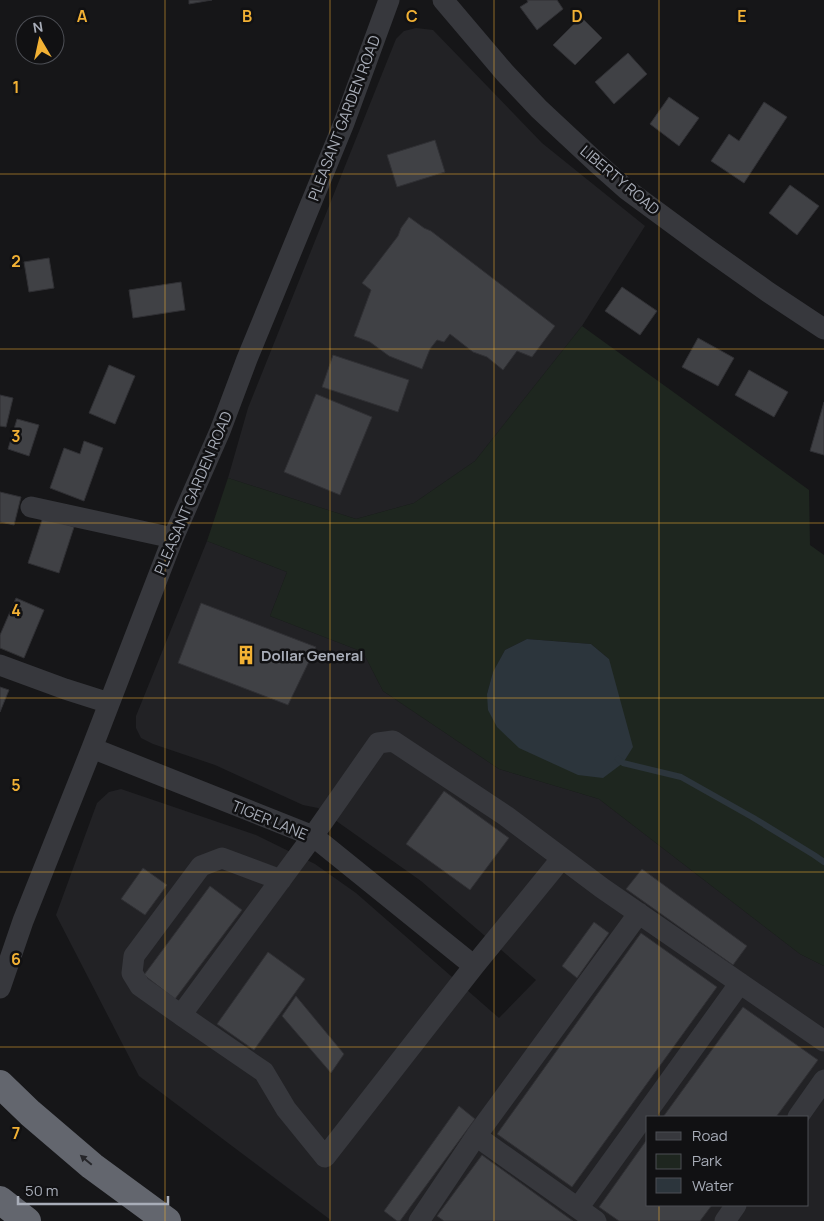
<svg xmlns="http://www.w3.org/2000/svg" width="824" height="1221" font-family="Manrope,sans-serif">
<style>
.built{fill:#222225;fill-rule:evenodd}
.green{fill:#1e261f;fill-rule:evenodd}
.water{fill:#2c353c}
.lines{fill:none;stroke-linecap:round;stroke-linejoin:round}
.stream{stroke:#2c353c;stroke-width:6}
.building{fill:#404145;stroke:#303034}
.minor{stroke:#37383d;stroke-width:21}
.highway{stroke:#63666e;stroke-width:28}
.oneway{fill:#26262a}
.grid{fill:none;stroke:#f2b134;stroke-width:1;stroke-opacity:0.55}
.labels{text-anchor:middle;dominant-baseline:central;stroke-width:5;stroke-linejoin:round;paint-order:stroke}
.street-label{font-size:15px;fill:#a8adb8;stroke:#111113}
.poi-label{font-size:15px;font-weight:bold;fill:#a8adb8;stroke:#111113;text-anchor:start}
.grid-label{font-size:16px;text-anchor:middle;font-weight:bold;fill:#f2b134;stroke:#111113;stroke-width:5;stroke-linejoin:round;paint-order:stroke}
</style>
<rect width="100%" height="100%" fill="#161618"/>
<path class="built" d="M416 28 433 30 542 143 645 226 582 326 475 461 414 503 356 519 228 478 248 408 396 39 404 31Z
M207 541 287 572 270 616 363 652 383 691 499 769 599 799 800 954 824 966V1221H332L139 1076 56 915 97 803 109 792 121 789 256 835 315 864 356 893 499 1018 536 980 421 881 318 808 303 805 215 765 153 744 141 738 136 728V716ZM648 1117H808V1205H648Z"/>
<path class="green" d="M582 326 809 490 810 545 824 555V966L800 954 599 799 499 769 383 691 363 652 270 616 287 572 207 541 228 478 356 519 414 503 475 461ZM527 639 591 644 609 659 487 694 493 673 505 650Z"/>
<path class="water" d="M527 639 591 644 609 659 633 747 623 763 603 778 578 775 519 748 497 727 488 710 487 694 493 672 505 650Z"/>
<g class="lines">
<path class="stream" d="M618 759 623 763 681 777 752 817 814 855 824 862"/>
</g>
<path class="building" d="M189 0H212L189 4Z
M527 0H557L563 9 537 30 520 7 528 2Z
M581 17 602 38 575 65 553 45Z
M628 53 647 74 614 104 595 82Z
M669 97 699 118 679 146 650 124Z
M764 102 787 117 744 183 711 161 729 134 739 141Z
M435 140 445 172 397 187 387 155Z
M790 185 819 206 797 235 769 213Z
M409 217 424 228 431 231 555 326 532 357 517 351 503 370 487 357 473 352 450 334 444 342 437 340 430 349 422 369 389 356 370 342 354 336 371 290 362 283 398 236 401 228Z
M49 258 54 288 29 292 24 262Z
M181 282 185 310 133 318 129 290Z
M622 287 657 311 640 335 605 311Z
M698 338 734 358 718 386 682 367Z
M333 355 409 380 398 412 322 387Z
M109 365 135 376 115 424 89 413Z
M749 370 788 392 774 417 735 395Z
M316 394 372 417 340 495 284 472Z
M0 395 13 398 6 427 0 426Z
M824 402V455L810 451Z
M17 419 39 425 29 456 8 449Z
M84 441 103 448 84 501 50 488 64 448 80 454Z
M0 492 21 497 14 525 0 522Z
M43 517 74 527 59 573 28 563Z
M16 598 44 610 24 658 0 648V635Z
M201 603 316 647 288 705 178 663Z
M0 687 9 690 0 712Z
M444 791 509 838 470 890 406 844Z
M143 868 167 885 145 915 121 899Z
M642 869 747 946 733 965 626 889Z
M210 886 242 910 175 999 144 975Z
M594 922 609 933 577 978 562 966Z
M641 933 717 987 572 1187 497 1134Z
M268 952 305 979 254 1050 217 1024Z
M296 996 344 1054 331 1073 282 1016Z
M743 1007 818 1060 776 1117H663Z
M459 1106 475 1119 400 1221H397L384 1211Z
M648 1138V1205H712L700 1221H619L599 1207Z
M482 1155 573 1221H444L437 1216Z"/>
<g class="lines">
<path class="minor" d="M443 0 505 73 539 109 598 164 626 189 706 248 768 292 824 329
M31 507 173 538
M0 665 65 689 109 703
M92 748 313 836 474 966
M562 858 474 966 325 1157 286 1109 264 1072 181 1015 313 836 378 743 393 741 506 816 602 888 824 1041
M0 988 23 921 92 748 173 538 220 431 247 359 344 123 389 0
M181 1015 140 986 132 973 134 956 201 866 222 858 281 880
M798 1117 824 1080
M476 1136 639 913
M578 1208 740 983
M419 1221 476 1136 596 1221
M725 1221 736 1205"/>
<path class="highway" d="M0 1084 30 1113 92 1166 167 1221
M0 1200 27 1221"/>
</g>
<defs><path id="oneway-solid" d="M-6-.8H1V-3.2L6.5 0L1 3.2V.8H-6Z" transform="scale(1.25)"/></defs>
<use class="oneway" href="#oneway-solid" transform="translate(86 1160) rotate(-140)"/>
<path class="grid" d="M165 0V1221M330 0V1221M494 0V1221M659 0V1117M0 174H824M0 349H824M0 523H824M0 698H824M0 872H824M0 1047H824M659 1205V1221"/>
<defs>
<symbol id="building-bare" viewBox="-9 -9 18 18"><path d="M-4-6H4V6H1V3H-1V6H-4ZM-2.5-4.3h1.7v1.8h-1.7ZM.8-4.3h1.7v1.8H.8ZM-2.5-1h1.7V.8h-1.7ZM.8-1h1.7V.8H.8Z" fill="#f2b134" stroke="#111113" stroke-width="2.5" paint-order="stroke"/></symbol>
</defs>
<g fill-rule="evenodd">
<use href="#building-bare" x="232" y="641" width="28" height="28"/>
</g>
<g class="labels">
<g class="street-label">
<text transform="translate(344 118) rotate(-69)">PLEASANT GARDEN ROAD</text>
<text transform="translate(620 180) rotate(40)">LIBERTY ROAD</text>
<text transform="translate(193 493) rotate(-67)">PLEASANT GARDEN ROAD</text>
<text transform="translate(270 820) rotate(22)">TIGER LANE</text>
</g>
<g class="poi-label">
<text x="261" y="655">Dollar General</text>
</g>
</g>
<g class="grid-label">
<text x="82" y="22">A</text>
<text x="247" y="22">B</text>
<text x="412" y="22">C</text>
<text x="577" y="22">D</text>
<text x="742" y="22">E</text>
<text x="16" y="93">1</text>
<text x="16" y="267">2</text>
<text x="16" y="442">3</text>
<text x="16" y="616">4</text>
<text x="16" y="791">5</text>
<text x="16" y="965">6</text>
<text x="16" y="1139">7</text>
</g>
<rect x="646" y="1116" width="162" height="90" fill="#111113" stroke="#4d4f55"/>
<rect x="656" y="1132" width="25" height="8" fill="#37383d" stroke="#4d4f55"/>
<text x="692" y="1141" font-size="15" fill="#a8adb8">Road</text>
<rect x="656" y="1154" width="25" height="15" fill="#1e261f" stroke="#4d4f55"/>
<text x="692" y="1166" font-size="15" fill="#a8adb8">Park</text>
<rect x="656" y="1178" width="25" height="15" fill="#2c353c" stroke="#4d4f55"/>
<text x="692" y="1191" font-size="15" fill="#a8adb8">Water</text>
<g transform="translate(40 40) rotate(351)"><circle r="24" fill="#111113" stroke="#4d4f55"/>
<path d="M0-4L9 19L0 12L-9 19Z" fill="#f2b134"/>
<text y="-8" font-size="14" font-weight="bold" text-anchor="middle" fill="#a8adb8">N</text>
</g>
<path d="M18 1196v8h150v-8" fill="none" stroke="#a8adb8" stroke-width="2.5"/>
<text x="25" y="1196" font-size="15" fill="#a8adb8" stroke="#111113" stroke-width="4" paint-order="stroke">50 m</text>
</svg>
